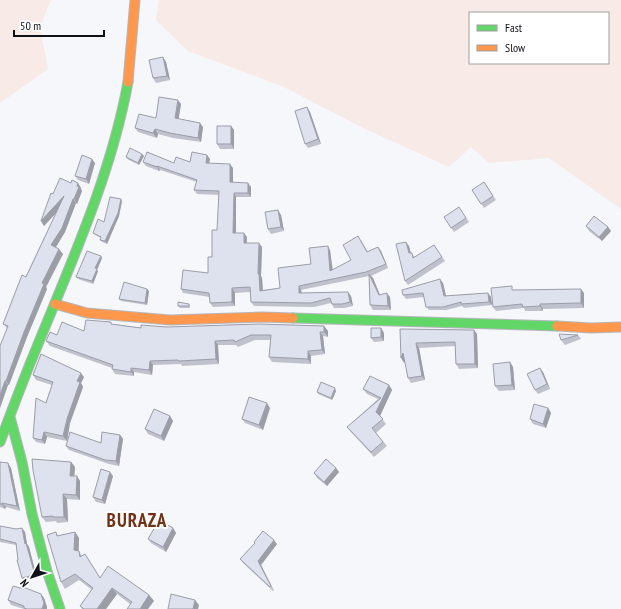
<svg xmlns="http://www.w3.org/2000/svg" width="621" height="609" font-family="'PT Sans Narrow',sans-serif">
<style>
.green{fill:#f7eae7;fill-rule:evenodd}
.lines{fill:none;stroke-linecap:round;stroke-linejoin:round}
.fast-casing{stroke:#b5b7bc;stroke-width:11}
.slow-casing{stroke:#b5b7bc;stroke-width:11}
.fast{stroke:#63d668;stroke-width:9}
.slow{stroke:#ff974d;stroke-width:9}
.wall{fill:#bfc2cd}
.shaded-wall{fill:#9b9ea7}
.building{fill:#dee2ee;stroke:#9b9ea7}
.labels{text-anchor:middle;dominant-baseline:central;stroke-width:4;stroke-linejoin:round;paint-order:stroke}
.district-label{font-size:19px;font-weight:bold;letter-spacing:1px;fill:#733218;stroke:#fff}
</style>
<rect width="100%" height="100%" fill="#f6f7fb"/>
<path class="green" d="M0 0H51L40 27 48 69 0 103Z
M159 0H621V209L549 158 489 163 471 147 449 167 363 128 284 87 188 51 156 20ZM470 13H608V63H470Z"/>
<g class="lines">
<defs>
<path id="fast" d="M293 318C381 321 469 323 557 326
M10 417 22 462 32 514 47 571 60 609
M0 442C11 413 22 383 34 354 70 265 111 176 128 82"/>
<path id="slow" d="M128 82 135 0
M55 304 87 313 170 320 262 317 293 318
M557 326 591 328 621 327"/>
</defs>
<use href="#fast" class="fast-casing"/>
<use href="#slow" class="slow-casing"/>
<use href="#fast" class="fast"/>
<use href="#slow" class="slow"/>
</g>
<path class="wall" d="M163 57 166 62 170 80 156 83 153 78Z
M181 104 178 119 203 127 201 142 173 138 158 134 157 138 138 132 135 128 156 118Z
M307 107 310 112 321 144 308 148 305 144Z
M231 126 234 130V149H220L217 144Z
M142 154 144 156 139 165 127 159 126 157Z
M210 159 209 164 233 168V182L251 187V197H236V233L247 237V243L262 247 261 276 262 278 263 290 280 288 330 250 333 270 351 260 361 240 368 252 378 247 381 251 388 268 371 276 373 278 380 295 390 297 391 310H373L370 305 369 276 301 290 302 293 351 296 353 306 344 308H334L331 303 314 307 254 306 251 302 250 292 235 293V306L213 307 210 303V297L183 293 181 289 208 273 217 230 219 195 197 194 194 190 197 182 160 170 159 171 146 166 143 162 174 163 190 162Z
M95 163 89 184 78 180 75 176Z
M484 182 496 200 484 208 472 190Z
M71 183H78L81 188V189L82 191 77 204 76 203 65 232 56 247 63 254 46 287 47 289 27 337 9 385H8L0 408 7 328 3 324 56 213 44 226 41 221 53 194Z
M122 201 119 216 107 244 102 242 100 240 101 238 95 235 93 233 104 222Z
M459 207 469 222 454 232 444 217Z
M281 215 284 231 271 234 268 229Z
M586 226 608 227 611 231 602 241 589 231Z
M434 245 445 261 408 285 405 281 409 246 411 253 415 257Z
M101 256 102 258 97 270 98 271 93 284 78 279 76 277Z
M443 283 446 296 488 293 491 297 492 305 464 308 462 306 446 310H429L426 307 424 297 406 299 403 295Z
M147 289 149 291 147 305 121 301 119 299Z
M584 293V308L543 309V311H525L524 308 496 311 493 307Z
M189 304 190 306V308H180L178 306Z
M113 324 141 328 167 327 324 326 328 331V337L323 336 325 354 311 356V364L272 362 269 357 271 340H255L238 347 236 345H218L219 364 182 366 181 364 153 365 152 375 134 372V376L115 374 112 369V368L50 346 46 341 57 335 84 331Z
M381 328 384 333V341L374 342 371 338Z
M400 329 474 330 477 334 478 368 459 369 456 364 455 346 419 348 425 380 411 383 408 378 405 361 404 363Z
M578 335 581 339 565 345 561 340Z
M510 362 513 367 515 390 499 391 495 386Z
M543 372 550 389 538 394 535 390Z
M33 375 84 377 81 383 83 387 70 423 67 441 47 437 45 444 36 442 33 438 52 385 36 380Z
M389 385 392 390 380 416 386 424 376 433 387 446 374 457 350 431 347 427 378 399 367 394 363 389Z
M336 391 332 400 318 394 317 392Z
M270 408 263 430 245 423 242 419Z
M548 408 551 413 546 428 533 424 530 419Z
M170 416 173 421 164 441 148 434 145 429Z
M120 435 123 439 119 466 109 464 69 450 66 446 101 443Z
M0 462 8 463 11 468 20 511 6 507 5 509 0 507Z
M71 462 75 467 74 476 80 481V500L67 499 68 522 57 523 56 521 46 522 42 517Z
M336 468 339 472 327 486 317 478 314 473Z
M113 476 105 504 96 502 93 497Z
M0 526 25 532 27 544 29 547 37 578 24 582 22 578 16 545 0 542Z
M173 528 176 533 166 552 151 543 148 539Z
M56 532 58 536 75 532 79 538V551L82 556 89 560 100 578 149 595 154 601 130 604 117 594 106 609H82L80 606 92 590 79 580 65 589 61 582Z
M254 542 277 544 261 565 274 591H273L243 563 240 559 255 543Z
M44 598 47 607V609H24L11 605 8 600Z"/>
<path class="shaded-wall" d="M163 57 166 62 170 80 167 76Z
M178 100 181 104 178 123 175 118Z
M307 107 310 112 321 144 318 139Z
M200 123 203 127 201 142 198 138Z
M231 126 234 130V149L231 144Z
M155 129 158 134 157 138 153 133Z
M142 154 144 156 139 165 138 163Z
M207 155 210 159 208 168 206 163Z
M92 159 95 163 89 184 86 179Z
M230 164 233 168V186L230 182Z
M157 166 160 170 159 171 157 167Z
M78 183 81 188V189L82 191 77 204 74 199Z
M248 183 251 187V197L248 193Z
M234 193 236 197V237L233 233Z
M64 196 67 201 44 226 41 221Z
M73 199 76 203 65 232 54 250 51 245Z
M121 199 122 201 119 216 107 244 105 241Z
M278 210 281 215 284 231 281 227Z
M608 227 611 231 602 241 599 237Z
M244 233 247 237 246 247 244 243Z
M406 242 409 246 412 258 409 253Z
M259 243 262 247 261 276 262 278 263 295 260 291 258 274Z
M328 246 330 250 333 275 330 271Z
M378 247 381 251 388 268 386 264Z
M59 249 63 254 46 287 47 289 27 337 9 385 6 381 42 283Z
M101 256 102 258 97 270 98 271 93 284 92 281 95 268Z
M369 274 373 278 382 300 379 295Z
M440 279 443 283 447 300 444 296Z
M299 286 301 290 302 297 299 293Z
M232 288 235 293V306L232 302Z
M147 289 149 291 147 305 145 303Z
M581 289 584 293V308L581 303Z
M348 292 351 296 353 306 350 302Z
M387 293 390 297 391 310 388 306Z
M488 293 491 297 492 305 489 302Z
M540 304 543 309V311L540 306Z
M324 326 328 331V337L324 332Z
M381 328 384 333V341L381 337Z
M474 330 477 334 478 368 475 364Z
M320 332 323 336 325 354 322 350Z
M215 341 218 345 219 364 216 359Z
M416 343 419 348 425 380 422 376Z
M308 351 311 356V364L308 359Z
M403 353 407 358 404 363 401 358Z
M150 361 153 365 152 375 149 370Z
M510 362 513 367 515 390 512 385Z
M131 368 134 372V376L131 372Z
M540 368 543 372 550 389 547 384Z
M81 373 84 377 81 383 83 387 70 423 67 441 63 436 77 381Z
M5 381 8 385 0 408V395Z
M389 385 392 390 380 416 376 412Z
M335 388 336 391 332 400 331 398Z
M267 403 270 408 263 430 259 425Z
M548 408 551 413 546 428 543 424Z
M170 416 173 421 164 441 161 436Z
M44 432 47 437 45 444 42 440Z
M120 435 123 439 119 466 116 461Z
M71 462 75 467 74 481 70 476Z
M8 463 11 468 20 511 17 506Z
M336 468 339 472 327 486 324 482Z
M110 472 113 476 105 504 102 500Z
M77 476 80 481V500L76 495Z
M63 494 67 499 68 522 64 517Z
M2 503 6 507 5 509 2 504Z
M22 528 25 532 27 544 29 547 37 578 35 575 25 544Z
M173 528 176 533 166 552 163 547Z
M75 532 79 538 78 556 74 550Z
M274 540 277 544 261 565 274 591 271 586 258 561Z
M112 588 117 594 106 609H97Z
M41 594 44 598 47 607V609H42Z
M149 595 154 601 148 609H140Z
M195 600 199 605 198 609H193Z"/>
<path class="building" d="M163 57 167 76 153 78 149 60Z
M159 97 178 100 175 118 200 123 198 138 170 133 155 129 153 133 135 128 139 114 156 118Z
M307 107 318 139 305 144 295 111Z
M217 126H231V144H217Z
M130 148 142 154 138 163 126 157Z
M147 152 174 163 176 157 190 162 192 152 207 155 206 163 230 164V182L248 183V193H234L233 233H244V243H259L258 274H259L260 291 280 288 278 268 311 264 309 248 328 246 330 271 351 260 343 245 358 236 367 252 378 247 386 264 366 272 299 286V293L348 292 350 302 342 304H332L330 298 311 303 251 302 250 287 232 288V302L210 303 209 293 181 289 183 270 208 273V257H212V230H217L219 191 194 190 197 180 157 166V167L143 162Z
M82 155 92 159 86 179 75 176Z
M60 178 71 183 72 180 78 183 77 186 79 187 74 199H73L62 228 51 245 59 249 42 283 44 284 24 332 6 381H5L0 395V346L8 326 3 324 22 275 26 277 64 196 41 221 51 193 53 194Z
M484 182 493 196 481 204 472 190Z
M110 197 121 199 118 213 105 241 100 240 101 237 93 233 98 219 104 222Z
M459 207 466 218 451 228 444 217Z
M278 210 281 227 268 229 265 212Z
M594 216 608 227 599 237 586 226Z
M406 242 409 253H412L413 258 434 245 442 257 405 281 396 244Z
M87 251 101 256 95 268 97 269 92 281 76 277Z
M369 274 379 295 387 293 388 306 370 305Z
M440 279 444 296 488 293 489 302 461 304V302L443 307H426L423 293 403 295 402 290Z
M124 282 147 289 145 303 119 299Z
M512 286V290L581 289V303L540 304V306L523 307 522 304 493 307 491 288Z
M178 302 189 304V306H178Z
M86 320 111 322V324L141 328V325L167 327 259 324 324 326V332H320L322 350 308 351V359L269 357 271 335H251L235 342 234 340 215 341 216 359 179 361 178 360 150 361 149 370 131 368V372L112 369 113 365 46 341 50 332 57 335 62 322 84 331Z
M371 328H381V337L371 338Z
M400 329 474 330 475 364H456L455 342 416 343 422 376 408 378 403 353 401 358Z
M559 334 578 335 561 340Z
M41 354 81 373 77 381 80 382 67 419 63 436 44 432 42 440 33 438 36 398 46 403 53 382 33 375Z
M510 362 512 385 495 386 493 364Z
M540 368 547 384 535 390 527 374Z
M370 376 389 385 376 412 383 419 372 428 383 442 371 452 347 427 381 398 363 389Z
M321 382 335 388 331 398 317 392Z
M249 397 267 403 259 425 242 419Z
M534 404 548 408 543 424 530 419Z
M154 409 170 416 161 436 145 429Z
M70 432 101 443 102 432 120 435 116 461 105 460 66 446Z
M32 459 71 462 70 476H77L76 495 63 494 64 517H53V516L42 517 33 470Z
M326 459 336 468 324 482 314 473Z
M0 462 8 463 17 506 2 503V504H0Z
M101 469 110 472 102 500 93 497Z
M159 520 173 528 163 547 148 539Z
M0 526 16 529 22 528 25 544 26 543 35 575 22 578 17 560H18L16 543 0 539Z
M263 531 274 540 258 561 271 586 270 587 240 559 255 543 254 542Z
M56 532 57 536 75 532 74 550 79 551 80 557 85 554 100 578 108 566 149 595 140 609H127L132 602 112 588 97 609H84L80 606 93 588 75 574 61 582 47 535Z
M13 586 24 589 23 587 41 594 44 603 42 609H27L24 608V606L8 600Z
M171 594 195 600 193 609H168Z"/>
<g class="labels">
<g class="district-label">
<text x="137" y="520">BURAZA</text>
</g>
</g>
<rect x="469" y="12" width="140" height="52" fill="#ffffff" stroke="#9fa0a2"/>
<rect x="477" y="25" width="20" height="6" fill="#63d668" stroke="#9fa0a2"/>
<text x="505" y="32" font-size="12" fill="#0f1117">Fast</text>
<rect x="477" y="45" width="20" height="6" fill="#ff974d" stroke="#9fa0a2"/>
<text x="505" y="52" font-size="12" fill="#0f1117">Slow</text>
<g transform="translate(32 577) rotate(231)" stroke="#ffffff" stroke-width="3" paint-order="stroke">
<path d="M0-3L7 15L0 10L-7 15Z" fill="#0f1117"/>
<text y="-6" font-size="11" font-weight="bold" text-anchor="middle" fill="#0f1117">N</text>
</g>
<path d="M14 30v6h90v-6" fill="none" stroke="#0f1117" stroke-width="2"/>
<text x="20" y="30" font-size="12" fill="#0f1117" stroke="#ffffff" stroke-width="3" paint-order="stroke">50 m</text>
</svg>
